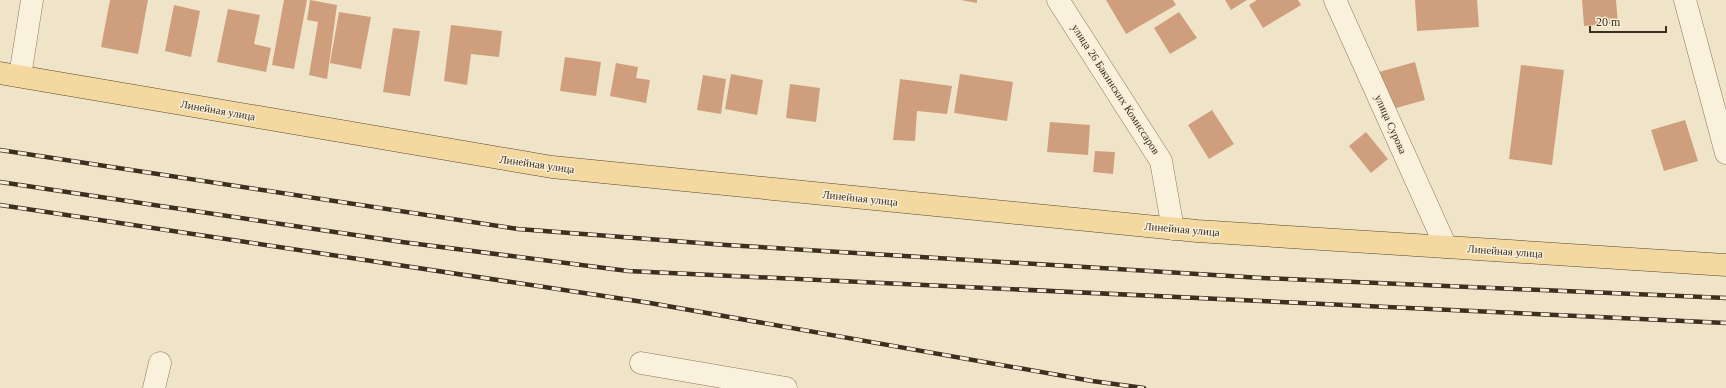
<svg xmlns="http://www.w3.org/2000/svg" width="1726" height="388" font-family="'Times New Roman',serif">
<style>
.building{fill:#cf9f7d}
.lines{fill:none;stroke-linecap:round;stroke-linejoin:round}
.minor-casing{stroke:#8d765c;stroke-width:23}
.major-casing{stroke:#5b4430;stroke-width:23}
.minor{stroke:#faf1dc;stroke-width:22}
.major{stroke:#f3d9a0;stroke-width:22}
.rail-casing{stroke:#3d2e20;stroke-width:4.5}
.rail{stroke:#f7eed8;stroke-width:3;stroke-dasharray:9;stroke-linecap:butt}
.labels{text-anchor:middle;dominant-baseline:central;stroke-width:3;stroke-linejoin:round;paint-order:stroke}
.street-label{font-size:11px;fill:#3d2e20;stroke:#f7eed8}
</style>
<rect width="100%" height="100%" fill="#f0e4c8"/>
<path class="building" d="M110 0H148L138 54 101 47Z
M284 0H307L294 69 272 65Z
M310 0 337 5 327 79 309 75 318 22 307 20Z
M961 0H977V3Z
M1106 0H1173L1176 5 1126 34Z
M1225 0H1247L1231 10Z
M1257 0H1298L1301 5 1263 28 1249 5Z
M1415 0H1477L1479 27 1417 31Z
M1582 0H1616L1618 23 1584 26Z
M174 5 200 11 191 57 165 51Z
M228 9 260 15 254 44 271 48 266 72 217 62Z
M339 12 371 17 361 69 330 63Z
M1179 12 1197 38 1170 54 1154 28Z
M451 25 502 31 499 57 471 54 467 85 444 81Z
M393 28 420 31 410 96 383 92Z
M565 57 601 62 596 96 560 91Z
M1415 62 1425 100 1389 110 1379 72Z
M616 63 638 67 636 78 650 80 646 103 610 96Z
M1521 65 1564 70 1552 165 1509 159Z
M731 74 763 80 757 115 725 109Z
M960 74 1013 82 1007 121 954 113Z
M703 75 726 79 721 114 697 110Z
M900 79 952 86 947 114 917 111 915 141 893 140Z
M790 84 820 88 816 122 786 118Z
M1212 110 1234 144 1209 159 1188 125Z
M1685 120 1698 161 1664 171 1651 130Z
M1050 122 1090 125 1088 155 1047 152Z
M1366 132 1388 159 1371 173 1349 146Z
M1095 151 1115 152 1113 174 1093 172Z"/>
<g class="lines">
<defs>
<path id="minor" d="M1058 0 1161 161 1173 229
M1335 0 1446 247
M1685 0 1726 153
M20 76 32 0
M641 363 786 388
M154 388 160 363"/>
<path id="major" d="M0 73 552 167 1197 231 1726 265"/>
</defs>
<use href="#minor" class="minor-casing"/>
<use href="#major" class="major-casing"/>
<use href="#minor" class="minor"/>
<use href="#major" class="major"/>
<defs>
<path id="rail" d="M0 150 518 229 726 245 1262 278 1726 298
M0 182 402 242 628 271 1726 323
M0 205 650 303 1092 381 1144 388"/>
</defs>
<use href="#rail" class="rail-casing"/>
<use href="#rail" class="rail"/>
</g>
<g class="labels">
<g class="street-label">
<text transform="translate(1116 89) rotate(57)">улица 26 Бакинских Комиссаров</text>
<text transform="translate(218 110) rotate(10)">Линейная улица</text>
<text transform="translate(1391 124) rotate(66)">улица Сурова</text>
<text transform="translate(537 164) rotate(8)">Линейная улица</text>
<text transform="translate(860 198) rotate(6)">Линейная улица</text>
<text transform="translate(1182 229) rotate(5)">Линейная улица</text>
<text transform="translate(1505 251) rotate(4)">Линейная улица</text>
</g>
</g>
<path d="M1590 26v6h76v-6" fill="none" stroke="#3d2e20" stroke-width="2"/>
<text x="1596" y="26" font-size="12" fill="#3d2e20" stroke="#f7eed8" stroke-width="3" paint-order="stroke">20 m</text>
</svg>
